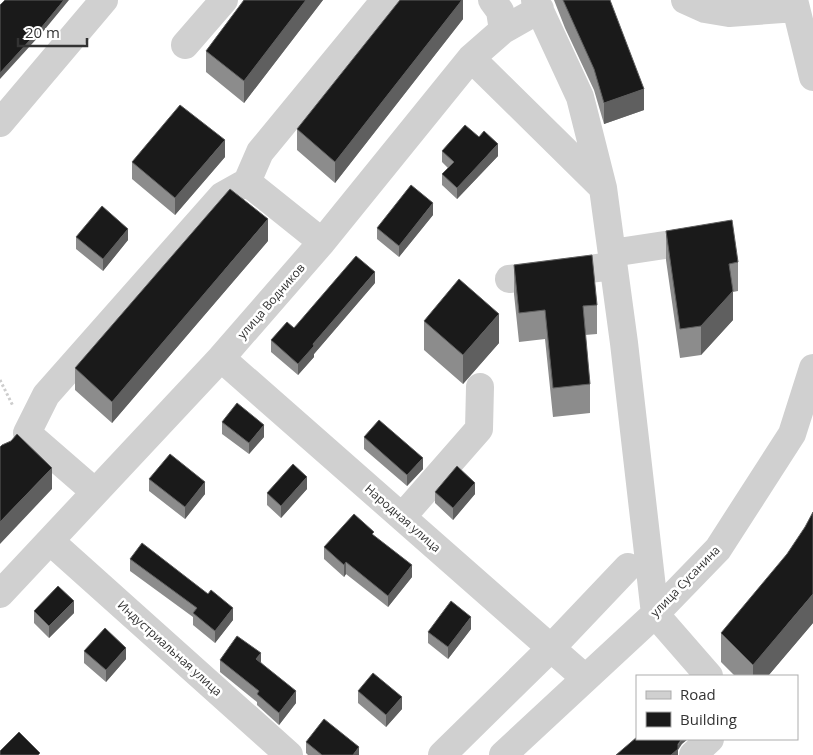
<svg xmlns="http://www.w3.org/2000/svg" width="813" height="755" font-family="'Open Sans',sans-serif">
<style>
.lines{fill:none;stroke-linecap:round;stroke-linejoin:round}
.path{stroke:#cdcdcd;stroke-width:3;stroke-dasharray:2.5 2.5;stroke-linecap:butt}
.minor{stroke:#d0d0d0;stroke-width:28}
.wall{fill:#8c8c8c}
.shaded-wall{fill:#5f5f5f}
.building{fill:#1a1a1a;stroke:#5f5f5f}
.labels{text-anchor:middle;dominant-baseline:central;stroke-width:5;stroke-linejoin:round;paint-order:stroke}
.street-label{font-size:12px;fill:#333;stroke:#fff}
</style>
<rect width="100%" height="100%" fill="#fff"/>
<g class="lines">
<path class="path" d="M0 380 13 406"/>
<path class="minor" d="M492 0 500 11 503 30
M535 0 580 97 603 188 624 343 655 614 709 676
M685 0 705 9 729 13 796 8
M794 0 813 77
M185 45 224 0
M471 58 603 188
M0 123 104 0
M247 182 322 242
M612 253 704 239
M509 279 613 266
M221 358 585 678
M95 492 27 433 46 395 222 196 247 182 260 152 385 0
M402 517 479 429 480 387
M50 541 289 755
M0 594 221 358 322 242 471 58 503 30 540 9
M442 755 551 648 628 567
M503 755 655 614 718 549 792 434 813 368
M693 755 710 739"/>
</g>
<path class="wall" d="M244 0H323L244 103 206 72V51Z
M463 0V19L335 183 297 150V129Z
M554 0H610L644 110 604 124 594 90 565 28Z
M442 151 498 156 457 199 442 185V174L448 168 442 162Z
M225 157 175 215 132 179V162Z
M433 215 399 257 377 239V228Z
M666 231 738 262V291L733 292V320L701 355 680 358 666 260Z
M76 237 128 240 103 271 76 249Z
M268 241 112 423 75 390V368Z
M514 265 597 305V334L585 335 590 384V413L553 417 545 339 519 342 514 294Z
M375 283 314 354V357L298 375 271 352V340Z
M424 321 499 343 463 384 424 350Z
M222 422 264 437 249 454 222 434Z
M364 437 423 469 407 486 364 449Z
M149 479 205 494 185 519 149 491Z
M307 489 281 518 267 505V493Z
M435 492 475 494 453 520 435 503Z
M374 536 412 577 388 607 346 574 344 577 324 559V547Z
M130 559 233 620 215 643 193 625V617L130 571Z
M34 611 74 613 49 638 34 623Z
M813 623 768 676H735L721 662V633Z
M471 629 448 659 428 643V632Z
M84 651 126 659 106 682 84 663Z
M220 660 261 662 296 703 279 725 257 705V702L220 672Z
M358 691 402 709 386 727 358 703Z
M306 742 359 755H308L306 753Z"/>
<path class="shaded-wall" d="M64 0H69L41 34 0 79V73Z
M306 0H323L244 103V81Z
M462 0H463V19L335 183V162Z
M644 89V110L604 124V103Z
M225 140V157L175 215V198Z
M498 144V156L457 199V188Z
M433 203V215L399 257V246Z
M268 219V241L112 423V402Z
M128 229V240L103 271V259Z
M375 272V283L314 354V357L298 375V364L313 344Z
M733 291V320L701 355V326Z
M499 314V343L463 384V355Z
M264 425V437L249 454V443Z
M423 458V469L407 486V475Z
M52 468V489L0 544V522Z
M307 477V489L281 518V506Z
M205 482V494L185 519V507Z
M475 483V494L453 520V508Z
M346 562V574L344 577V565Z
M412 565V577L388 607V596Z
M813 594V623L768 676H753V665Z
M74 601V613L49 638V626Z
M233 608V620L215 643V631Z
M471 617V629L448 659V647Z
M126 648V659L106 682V670Z
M261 653V665L256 659Z
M296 691V703L279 725V713Z
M402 697V709L386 727V715Z
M682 739H688L682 744 678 750V755H671Z
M359 747V755H353Z"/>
<path class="building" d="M5 0H64L41 28 0 73V5Z
M244 0H306L244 81 206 51Z
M400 0H462L335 162 297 129Z
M563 0H610L644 89 604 103 594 69Z
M180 105 225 140 175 198 132 162Z
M465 125 479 137 484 131 498 144 457 188 442 174 454 162 442 151Z
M411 185 433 203 399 246 377 228Z
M230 189 268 219 112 402 75 368Z
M102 206 128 229 103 259 76 237Z
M732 220 738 262 729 264 733 291 701 326 680 329 666 231Z
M592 255 597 305 583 306 590 384 553 388 545 310 519 313 514 265Z
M356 256 375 272 313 344 314 346 298 364 271 340 287 322 294 328Z
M459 279 499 314 463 355 424 321Z
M237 403 264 425 249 443 222 422Z
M379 420 423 458 407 475 364 437Z
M17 434 52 468 0 522V447L2 445 11 441Z
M170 454 205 482 185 507 149 479Z
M293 464 307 477 281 506 267 493Z
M457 466 475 483 453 508 435 492Z
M813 512V594L753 665 721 633 787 554 805 527Z
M354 514 374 532 372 534 412 565 388 596 346 562 344 565 324 547Z
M142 543 208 594 211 590 233 608 215 631 193 613 197 608 130 559Z
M58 586 74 601 49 626 34 611Z
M451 601 471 617 448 647 428 632Z
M105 628 126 648 106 670 84 651Z
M237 636 261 653 256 659 296 691 279 713 257 694 259 691 220 660Z
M373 673 402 697 386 715 358 691Z
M324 719 359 747 353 755H322L306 742Z
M19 732 40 753 38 755H0V751Z
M637 737V739H682L678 744V749L671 755H616Z"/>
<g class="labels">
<g class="street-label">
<text transform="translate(271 301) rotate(-49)">улица Водников</text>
<text transform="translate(403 518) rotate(41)">Народная улица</text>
<text transform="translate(685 581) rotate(-46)">улица Сусанина</text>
<text transform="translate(170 648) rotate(42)">Индустриальная улица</text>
</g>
</g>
<rect x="636" y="675" width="162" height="65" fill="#ffffff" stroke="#adadad"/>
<rect x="646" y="691" width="25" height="8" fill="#d0d0d0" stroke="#adadad"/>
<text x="680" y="700" font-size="15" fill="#333333">Road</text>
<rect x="646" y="712" width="25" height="15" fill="#1a1a1a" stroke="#adadad"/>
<text x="680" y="725" font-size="15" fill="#333333">Building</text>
<path d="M18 38v8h69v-8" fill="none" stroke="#333333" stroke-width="2.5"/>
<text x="25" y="38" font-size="15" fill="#333333" stroke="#ffffff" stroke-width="4" paint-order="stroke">20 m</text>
</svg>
